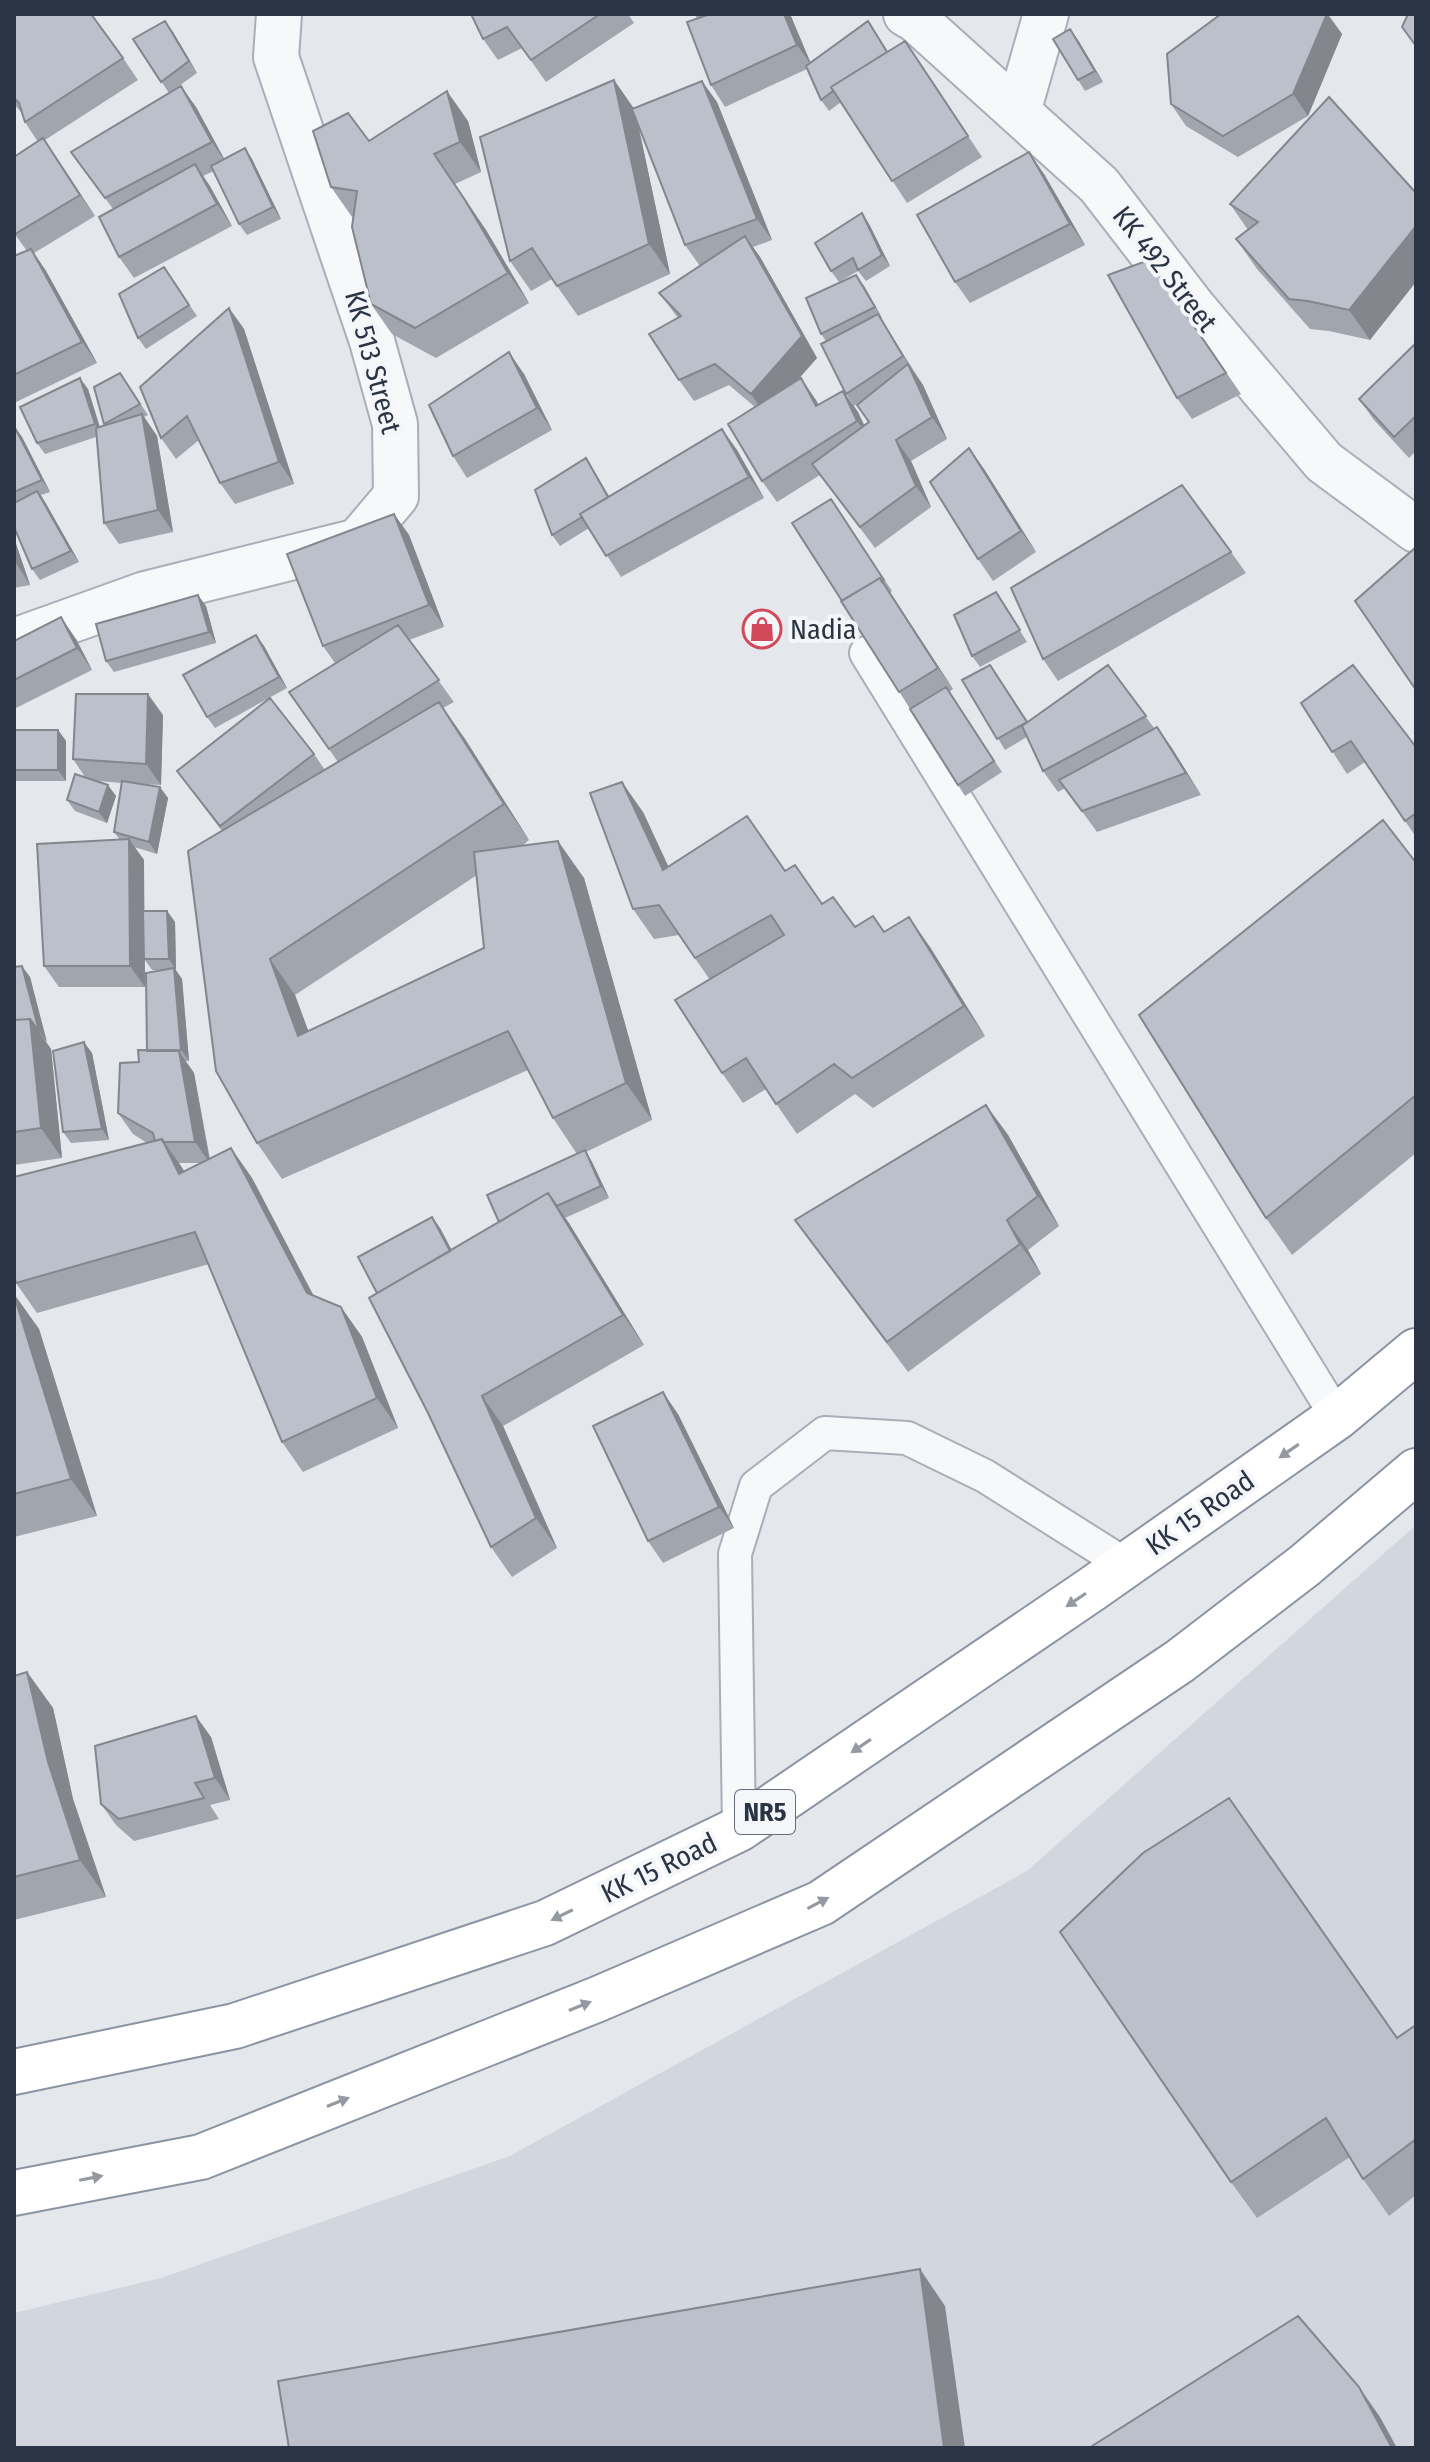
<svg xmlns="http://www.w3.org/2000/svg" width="1430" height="2462" font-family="'Fira Sans Condensed',sans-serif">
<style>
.built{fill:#d2d6de}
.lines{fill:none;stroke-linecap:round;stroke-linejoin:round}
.lane-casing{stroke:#a9aeb7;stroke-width:36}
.street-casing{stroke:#a9aeb7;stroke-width:48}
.highway-casing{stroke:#8b94a3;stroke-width:48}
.lane{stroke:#f7f8fa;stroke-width:32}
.street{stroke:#f7f8fa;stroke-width:44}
.highway{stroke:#fff;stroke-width:44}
.wall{fill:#a1a5ae;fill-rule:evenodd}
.shaded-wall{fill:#83868d}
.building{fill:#bbc0ca;stroke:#83868d;stroke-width:2}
.oneway{fill:#959aa2}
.labels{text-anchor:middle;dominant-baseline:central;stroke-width:8;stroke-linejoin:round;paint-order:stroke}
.shield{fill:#f4f6f9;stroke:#676e7b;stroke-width:2}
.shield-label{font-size:26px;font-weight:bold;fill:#2b3445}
.street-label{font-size:28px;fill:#2b3445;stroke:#f4f6f9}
.poi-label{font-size:28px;fill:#2b3445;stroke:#f4f6f9;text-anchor:start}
</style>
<rect width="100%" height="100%" fill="#e4e7ec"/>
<path class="built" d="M1416 1525V2448H14V2313L161 2278 510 2156 1027 1871Z"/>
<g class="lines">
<defs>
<path id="lane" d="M866 653 1337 1417
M739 1829 735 1554 756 1486 825 1433 907 1438 985 1476 1126 1565"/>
<path id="street" d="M906 14 915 19 1099 185 1193 307 1324 462 1416 530
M1018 112 1046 14
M14 641 145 594 358 541 396 496 395 424 372 341 276 57 279 14"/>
<path id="highway" d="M14 2072 235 2026 545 1923 739 1829 1092 1589 1337 1417 1416 1351
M14 2193 201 2157 598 1999 821 1903 1180 1661 1304 1566 1416 1471"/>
</defs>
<use href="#lane" class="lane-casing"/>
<use href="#street" class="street-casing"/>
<use href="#highway" class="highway-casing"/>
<use href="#lane" class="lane"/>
<use href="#street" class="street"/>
<use href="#highway" class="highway"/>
</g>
<path class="wall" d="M14 14 123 58 138 80 45 140 95 216 34 253 46 271 97 363 14 403V256L27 251 14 233 38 142 25 122 21 112 14 104Z
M471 14H628L634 23 546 82 522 48 498 60 483 39Z
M694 14H790L810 62 868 21 888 52 905 41 982 157 907 203 841 102 829 111 821 100 807 69 725 107 711 85 697 18Z
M1221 14H1328L1342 34 1308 116 1238 157 1186 126 1171 104Z
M173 32 197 73 169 93 133 39Z
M1078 40 1103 82 1085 91 1078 80Z
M614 80 634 109 717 102 772 240 753 247 760 257 817 358 796 381 801 378 818 405 843 391 858 412 864 425 869 422V395L854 406 846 394 826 341 821 334 864 286 882 318 881 319 923 385 947 439 911 461 931 507 875 548 820 475 777 502 762 481 755 407 729 385 694 401 679 380 678 318 659 293 700 266 685 245 637 120 670 274 578 316 552 279 531 291 510 261Z
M1329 97 1370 340 1329 331 1310 329 1257 269 1236 239 1248 230 1230 204Z
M196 107 224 159H252L281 219 247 235 239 224 214 171 203 176 232 226 134 278 119 257 113 209 71 152Z
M468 121 481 172 455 184 486 230 529 303 436 358 392 334 371 304 354 217H352L331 187Z
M1044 174 1085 245 970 303 955 282Z
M862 213 869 224 890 266 866 281 858 271 839 282 831 271Z
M1149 260 1241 394 1192 419 1177 398Z
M164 267 197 316 146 349 138 338Z
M229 308 244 329 294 484 235 504 220 483 199 440 176 459 161 438Z
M1416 343V451L1409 458 1374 420 1359 399Z
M120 373 148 415 144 417 157 436 173 532 119 544 104 523 96 437 45 454 37 443 88 389 100 427 105 426 104 424Z
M524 374 552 430 467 478 453 456Z
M14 426 22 437 50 492 41 495 79 562 40 580 32 569 14 527Z
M722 429 737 450 764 498 621 577 589 528 560 546 552 535 593 469 609 496Z
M969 448 984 469 1036 552 993 581 978 559Z
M831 499 892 591 890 593 953 689 949 692 1002 772 965 796 842 601Z
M394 514 409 535 444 627 409 640 454 702 443 708 465 739 529 840 522 846 584 878 652 1120 586 1152 592 1162 609 1198 565 1218 644 1345 503 1426 557 1548 512 1577 491 1547 377 1293 432 1217 440 1228 451 1250 499 1222 577 1154 553 1118 528 1070 282 1179 257 1143 222 831 177 771 314 754 325 770 338 762 289 692 335 663 323 646ZM477 875 484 948 308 1031 295 995Z
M14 538 30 585 14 588Z
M1231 552 1246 573 1058 681 1043 659Z
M1003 603 1027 642 980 667 972 656Z
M206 606 216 643 114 672 106 661Z
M256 635 264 646 287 688 215 728 207 717Z
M76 639 92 670 14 709V641Z
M1108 665 1154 728 1157 727 1201 795 1097 832 1065 788 1058 792 1043 771 1027 737 1005 750 962 680 1028 722Z
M1301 703 1416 747V837L1365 762 1347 774Z
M163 715 161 785 140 784 168 798 157 854 134 847 144 860V911H167L175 922 176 970 182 979 189 1061H185L194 1073 210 1159 231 1148 252 1178 313 1296 341 1307 362 1337 398 1428 303 1472 282 1442 209 1264 37 1313 16 1283 147 1143 133 1134 118 1113 139 1062 147 1051 160 970H152L145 960V987H59L44 966 120 840 114 832 122 783 98 781 116 796 107 823 75 811 67 800 85 777 73 759ZM179 1163H200L184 1171Z
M14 730H58L66 741V781H14Z
M643 812 668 866 785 871 822 904 855 927 884 932 930 947 985 1036 873 1108 855 1094 797 1134 766 1089 743 1103 722 1073 710 980 679 935 654 939 633 909Z
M1416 858V1153L1292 1255 1266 1218 1414 860Z
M14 967 30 977 46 1042 51 1049 62 1158 14 1165Z
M92 1053 109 1140 71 1143 63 1132Z
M986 1105 1008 1135 1059 1226 1028 1250 1041 1274 908 1372 795 1220Z
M14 1294 39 1329 97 1516 14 1537Z
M678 1414 734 1528 663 1563 648 1541Z
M27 1672 53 1708 73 1799 106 1897 14 1920V1676Z
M211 1737 230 1800 210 1805 219 1819 134 1841 116 1825 101 1804Z
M1416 2025V2195L1389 2216 1363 2179 1350 2157 1257 2218 1231 2182 1397 2038Z"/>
<path class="shaded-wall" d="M784 14H790L812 66 797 45Z
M1327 14 1342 34 1308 116 1293 94Z
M165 21 173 32 197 73 189 61Z
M1070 29 1078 40 1103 82 1095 71Z
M614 80 635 110 670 274 649 244Z
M702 81 717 102 772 240 757 219Z
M181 86 196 107 227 164 212 142Z
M447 91 468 121 481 172 460 142Z
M43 138 58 160 95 216 80 195Z
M245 148 252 159 281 219 273 207Z
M1029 152 1044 174 1085 245 1070 224Z
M434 154 486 230 529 303 508 273Z
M195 164 210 186 232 226 217 204Z
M862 213 869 224 890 266 882 255Z
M1416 226V282L1370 340 1349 310Z
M745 236 760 257 817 358 766 416 751 394Z
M31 249 46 271 97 363 82 342Z
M856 275 864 286 882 318 875 307Z
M229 308 244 329 294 484 279 462Z
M878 314 885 325 911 368 903 356Z
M509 352 524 374 552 430 537 408Z
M908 364 923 385 947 439 932 417Z
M80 378 88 389 102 435 95 424Z
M801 378 816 400 831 428 816 406Z
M843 391 858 412 872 442 857 421Z
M142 414 157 436 173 532 158 510Z
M14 426 22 437 50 492 42 480Z
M722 429 737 450 764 498 749 477Z
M896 440 911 461 931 507 916 486Z
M969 448 984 469 1036 552 1021 531Z
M37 491 45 502 79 562 71 551Z
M394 514 409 535 444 627 429 605Z
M14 538 30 585 14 560Z
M880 578 895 600 953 689 938 668Z
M198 595 206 606 216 643 209 632Z
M61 617 76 639 92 670 77 648Z
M256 635 264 646 287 688 279 677Z
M148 694 163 715 161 785 146 764Z
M439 702 465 739 529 840 504 804Z
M1157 727 1172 748 1201 795 1186 773Z
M58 730 66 741V781L58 770Z
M622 782 643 812 684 900 663 870Z
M108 785 116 796 107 823 99 812Z
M160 787 168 798 157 854 149 842Z
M129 839 144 860 145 987 130 966Z
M558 841 584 878 652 1120 626 1083Z
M167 911 175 922 176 970 169 959Z
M909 917 930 947 985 1036 964 1006Z
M270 959 295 995 324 1073 298 1036Z
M22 966 30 977 47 1042 39 1031Z
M174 968 182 979 189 1061 181 1050Z
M30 1019 51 1049 62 1158 41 1128Z
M84 1042 92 1053 109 1140 102 1129Z
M179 1051 194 1073 210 1163 195 1142Z
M986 1105 1008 1135 1059 1226 1038 1196Z
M162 1139 183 1169 200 1204 179 1174Z
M231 1148 252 1178 328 1323 307 1293Z
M585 1150 592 1162 609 1198 601 1186Z
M548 1193 569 1223 644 1345 623 1315Z
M432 1217 440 1228 463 1271 455 1260Z
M1007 1220 1028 1250 1041 1274 1020 1244Z
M14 1294 39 1329 97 1516 71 1479Z
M341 1307 362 1337 398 1428 377 1398Z
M663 1392 678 1414 734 1528 719 1507Z
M482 1396 503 1426 557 1548 536 1518Z
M27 1672 53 1708 73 1799 106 1897 80 1860 48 1762Z
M196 1716 211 1737 230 1800 215 1778Z
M920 2269 945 2306 965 2448H944Z
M1359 2387 1380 2417 1397 2448H1392Z"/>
<path class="building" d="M14 14H91L123 58 25 122 19 103 14 98Z
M471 14H600L531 60 507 27 483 39Z
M710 14H784L797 45 711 85 687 22Z
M1221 14H1327L1293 94 1223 136 1171 104 1167 54Z
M1408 14H1416V46L1402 27Z
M165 21 189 61 161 82 133 39Z
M868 21 887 52 831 87 833 91 821 100 806 66Z
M1070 29 1095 71 1078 80 1053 39Z
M905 41 968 136 892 181 831 87Z
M614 80 649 244 557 286 532 248 510 261 480 137Z
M702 81 757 219 685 245 632 109Z
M181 86 212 142 105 198 71 152Z
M447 91 460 142 434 154 465 200 508 273 415 328 371 304 352 227 357 191 331 187 313 131 348 113 369 141Z
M1329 97 1416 193V226L1349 310 1308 301 1289 299 1236 239 1258 222 1230 204Z
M43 138 80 195 15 234 14 233V157Z
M245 148 273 207 239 224 211 166Z
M1029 152 1070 224 955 282 917 215Z
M195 164 217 204 119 257 99 217Z
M862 213 882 255 858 270 853 258 831 271 815 243Z
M745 236 802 336 751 394 715 364 679 380 649 334 681 316 659 293Z
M31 249 82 342 14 375V256Z
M1149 260 1226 373 1177 398 1108 275Z
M164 267 189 305 138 338 119 294Z
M856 275 875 307 821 334 806 298Z
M229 308 279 462 220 483 187 416 161 438 140 387Z
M878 314 903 356 846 394 821 344Z
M1416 343V416L1394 437 1359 399Z
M509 352 537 408 453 456 429 405Z
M908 364 932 417 896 440 916 486 860 527 812 464 869 422 857 405Z
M120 373 140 404 104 424 94 387Z
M80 378 95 424 37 443 20 407Z
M801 378 816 406 843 391 857 421 762 481 728 424Z
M142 414 158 510 104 523 96 428Z
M14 426 42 480 14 492Z
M722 429 749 477 606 556 580 514Z
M969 448 1021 531 978 559 930 482Z
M586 458 608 497 580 514 582 517 552 535 535 490Z
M1182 485 1231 552 1043 659 1011 588Z
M37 491 71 551 32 569 14 527V503Z
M831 499 884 580 882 582 880 578 842 601 792 523Z
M394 514 429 605 323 646 287 554Z
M1416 547V690L1355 601Z
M880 578 938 668 899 692 841 601Z
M996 592 1020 630 972 656 954 615Z
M198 595 209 632 106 661 96 624Z
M61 617 77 648 14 680V641Z
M398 625 439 680 329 749 289 692Z
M256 635 279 677 207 717 183 675Z
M990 665 1027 722 997 739 962 680Z
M1108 665 1146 716 1043 771 1022 726Z
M1353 665 1416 747V813L1405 821 1351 741 1332 752 1301 703Z
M946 687 994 761 958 785 910 709Z
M76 694H148L146 764 73 759Z
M270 698 314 754 220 826 177 771Z
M439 702 504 804 270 959 298 1036 484 948 474 852 558 841 626 1083 553 1118 508 1031 257 1143 216 1071 188 851Z
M1157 727 1186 773 1082 811 1059 780Z
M14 730H58V770H14Z
M75 774 108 785 99 812 67 800Z
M122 781 160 787 149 842 114 832Z
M622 782 663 870 747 816 785 871 795 865 822 904 833 897 855 927 873 916 884 932 909 917 964 1006 852 1078 834 1064 776 1104 746 1058 722 1073 675 1000 784 935 771 915 695 958 659 905 633 909 590 793Z
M1383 820 1414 860 1416 858V1095L1266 1218 1139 1015Z
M129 839 130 966H44L37 844Z
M143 911H167L169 959H144Z
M22 966 39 1031 30 1019 14 1020V967Z
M174 968 181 1050 147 1051 146 973Z
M30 1019 41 1128 14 1132V1020Z
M84 1042 102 1129 63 1132 53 1051Z
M138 1050 179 1051 195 1142H163L162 1139 155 1141 153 1133 118 1113 120 1063 139 1062Z
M986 1105 1038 1196 1007 1220 1020 1244 887 1342 795 1220Z
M162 1139 179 1174 231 1148 307 1293 341 1307 377 1398 282 1442 195 1232 16 1283 14 1275V1177Z
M585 1150 601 1186 557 1206 548 1193 499 1222 487 1195Z
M548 1193 623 1315 482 1396 536 1518 491 1547 428 1413 369 1298Z
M432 1217 450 1251 377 1293 358 1257Z
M14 1295 71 1479 14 1494Z
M663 1392 719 1507 648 1541 593 1426Z
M27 1672 48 1762 80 1860 14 1877V1676Z
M196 1716 215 1778 195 1783 204 1798 119 1819 101 1804 95 1746Z
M1229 1798 1397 2038 1416 2025V2139L1363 2179 1326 2118 1231 2182 1060 1932 1143 1853Z
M920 2269 944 2448H289L278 2381Z
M1298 2316 1359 2387 1392 2448H1089Z"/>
<defs><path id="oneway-solid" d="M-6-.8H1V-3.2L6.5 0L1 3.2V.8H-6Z" transform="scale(2)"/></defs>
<g class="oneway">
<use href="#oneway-solid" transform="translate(1289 1451) rotate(145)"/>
<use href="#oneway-solid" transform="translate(1076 1600) rotate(146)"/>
<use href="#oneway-solid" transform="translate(861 1746) rotate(146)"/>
<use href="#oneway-solid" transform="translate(818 1903) rotate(-28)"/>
<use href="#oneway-solid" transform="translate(562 1915) rotate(154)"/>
<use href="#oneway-solid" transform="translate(580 2006) rotate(-22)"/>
<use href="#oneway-solid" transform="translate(338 2102) rotate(-22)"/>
<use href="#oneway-solid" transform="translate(91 2178) rotate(-11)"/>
</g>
<defs>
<symbol id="shop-ring" viewBox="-11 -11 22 22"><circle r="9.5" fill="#f4f6f9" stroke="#d1495b" stroke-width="1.5"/><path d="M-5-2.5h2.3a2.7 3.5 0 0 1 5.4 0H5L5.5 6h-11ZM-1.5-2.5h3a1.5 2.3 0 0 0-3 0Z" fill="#d1495b"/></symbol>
</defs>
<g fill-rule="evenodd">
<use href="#shop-ring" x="740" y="607" width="44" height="44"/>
</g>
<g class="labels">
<rect class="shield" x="735" y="1790" width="60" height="44" rx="6"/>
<g class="shield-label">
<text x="765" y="1812">NR5</text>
</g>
<g class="street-label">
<text transform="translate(1165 269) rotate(52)">KK 492 Street</text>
<text transform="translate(373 362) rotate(75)">KK 513 Street</text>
<text transform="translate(1200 1513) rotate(-35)">KK 15 Road</text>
<text transform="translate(659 1868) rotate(-26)">KK 15 Road</text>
</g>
<g class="poi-label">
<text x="790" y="629">Nadia</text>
</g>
</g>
<rect width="1430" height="2462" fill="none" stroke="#2b3445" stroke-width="32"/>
</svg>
